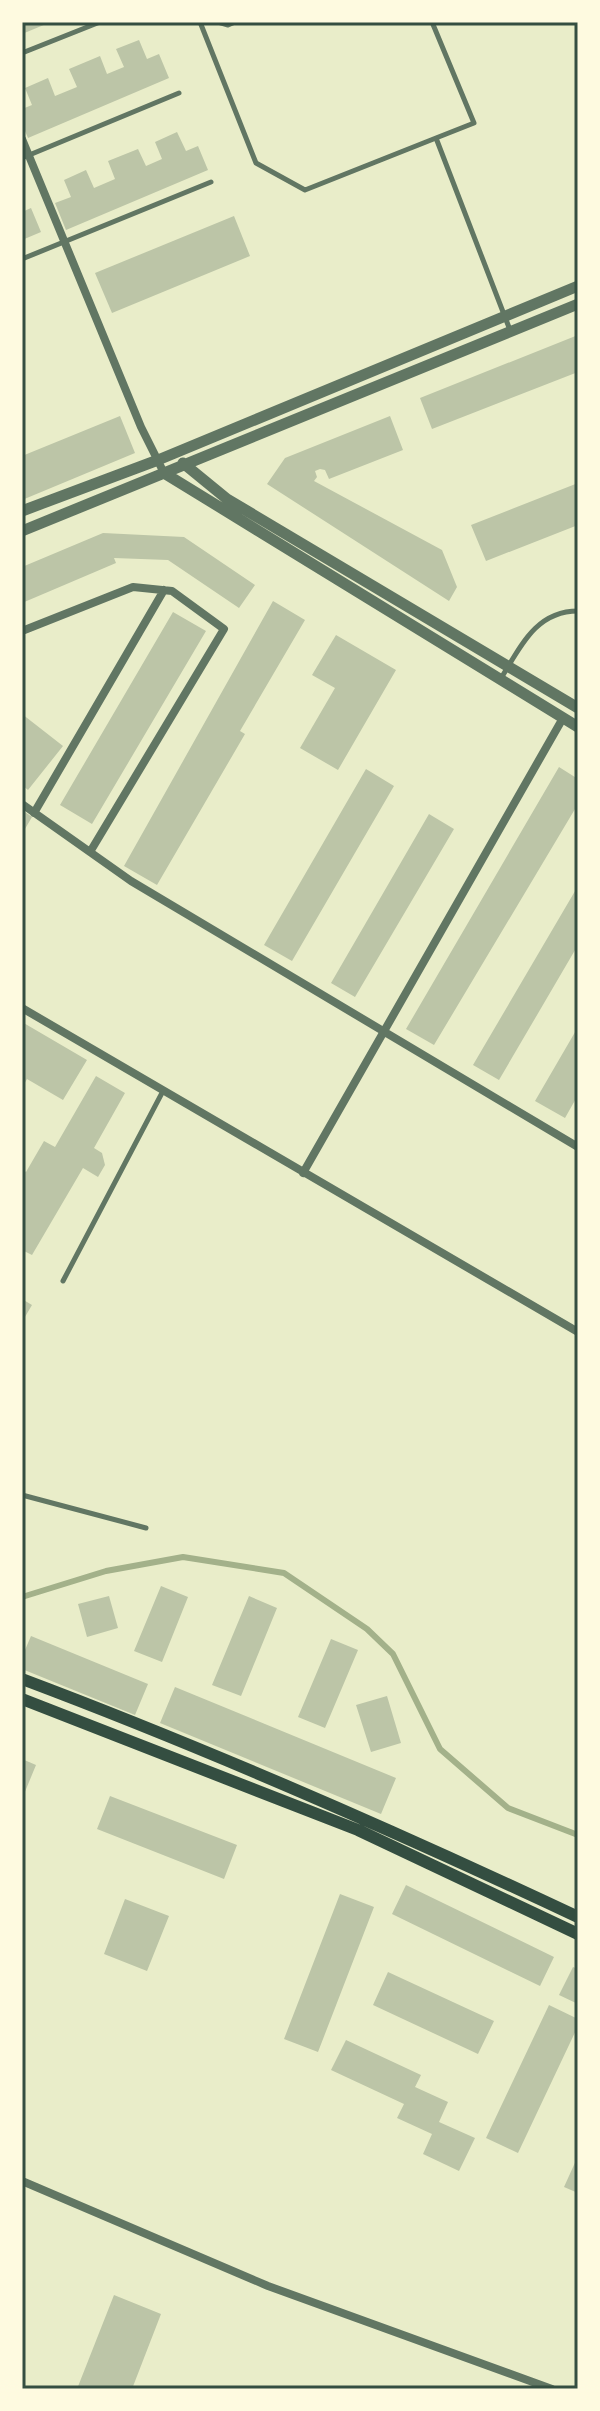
<svg xmlns="http://www.w3.org/2000/svg" width="600" height="2411" font-family="Poppins,sans-serif">
<style>
.lines{fill:none;stroke-linecap:round;stroke-linejoin:round}
.stream{stroke:#a3b18a;stroke-width:6}
.building{fill:#bcc5a7}
.service{stroke:#617663;stroke-width:5}
.minor{stroke:#617663;stroke-width:8}
.tertiary{stroke:#617663;stroke-width:11}
.secondary{stroke:#344e41;stroke-width:12}
.neatline{fill:none;stroke:#344e41;stroke-width:3}
</style>
<rect width="100%" height="100%" fill="#e9edc9"/>
<g class="lines">
<path class="stream" d="M22 1597 106 1571 183 1557 284 1573 367 1629 393 1654 440 1749 508 1808 578 1835"/>
</g>
<path class="building" d="M22 22H51L22 34Z
M139 40 147 59 159 54 169 78 28 138 22 124V109L32 105 25 88 48 78 55 96 77 87 69 69 100 56 107 74 124 67 116 49Z
M177 132 186 151 198 146 208 170 66 230 55 203 71 197 64 180 86 170 94 188 115 179 108 161 138 149 146 166 162 159 155 142Z
M31 208 41 232 22 240V212Z
M234 216 250 256 112 313 95 273Z
M578 335V372L432 429 420 398Z
M120 416 135 453 22 500V456Z
M390 416 403 450 329 479 325 470 320 469 315 471 317 477 314 481 442 550 457 587 449 601 267 484 285 458Z
M578 483V525L486 561 471 525Z
M103 533 184 537 255 585 239 608 168 560 114 558 116 563 22 603V567Z
M273 601 305 620 240 731 245 734 157 885 124 866Z
M173 612 206 631 92 824 60 805Z
M336 635 396 670 338 770 300 748 335 688 312 675Z
M22 714 63 746 28 790 22 785Z
M559 767 578 779V804L434 1045 406 1029Z
M366 769 394 786 292 961 264 945Z
M22 810 32 817 22 834Z
M429 814 454 829 355 997 331 983Z
M578 886V945L499 1080 473 1065Z
M22 1022 87 1060 63 1100 27 1079 22 1088Z
M578 1027V1095L565 1118 535 1101Z
M96 1076 125 1093 94 1148 102 1153 105 1165 98 1177 83 1168 32 1255 22 1250V1169L26 1172 44 1141 55 1147Z
M22 1299 32 1305 22 1322Z
M161 1586 188 1597 162 1662 134 1651Z
M109 1596 118 1628 87 1637 78 1604Z
M249 1596 277 1608 241 1696 212 1685Z
M31 1636 148 1684 135 1715 22 1669V1657Z
M331 1639 358 1650 325 1728 298 1717Z
M175 1687 396 1778 381 1814 160 1723Z
M387 1696 401 1743 371 1752 356 1705Z
M22 1759 36 1765 22 1799Z
M110 1796 237 1845 224 1879 97 1829Z
M406 1885 554 1957 540 1986 392 1914Z
M340 1894 374 1907 318 2052 284 2039Z
M125 1899 169 1916 147 1971 104 1954Z
M573 1967 578 1969V2004L559 1995Z
M388 1972 494 2021 478 2054 373 2005Z
M549 2005 578 2019V2026L518 2153 486 2138Z
M346 2040 421 2075 415 2087 448 2102 439 2122 475 2138 459 2171 423 2154 432 2134 397 2118 404 2104 331 2070Z
M578 2156V2193L564 2187Z
M114 2295 161 2314 132 2389H77Z"/>
<g class="lines">
<path class="service" d="M200 22 256 163 305 190 436 138
M218 22 228 25 235 22
M432 22 474 123 436 138 510 330
M22 53 100 22
M22 158 179 93
M22 259 211 182
M500 680C520 648 535 611 578 611
M63 1281 163 1091
M22 1495 146 1528"/>
<path class="minor" d="M22 139 141 427 164 473
M22 631 133 587 172 591 224 629 90 852
M22 804 131 881 578 1147
M34 813 164 590
M22 1008 578 1332
M303 1173 563 718
M22 2181 268 2286 552 2389"/>
<path class="tertiary" d="M183 463 227 499 578 708
M164 473 578 727
M22 511 158 460 578 286
M22 531 578 304"/>
<path class="secondary" d="M22 1679C211 1750 395 1831 578 1917
M22 1699 358 1830 578 1934"/>
</g>
<rect width="600" height="2411" fill="none" stroke="#fefae0" stroke-width="48"/>
<rect x="24" y="24" width="552" height="2363" class="neatline"/>
</svg>
